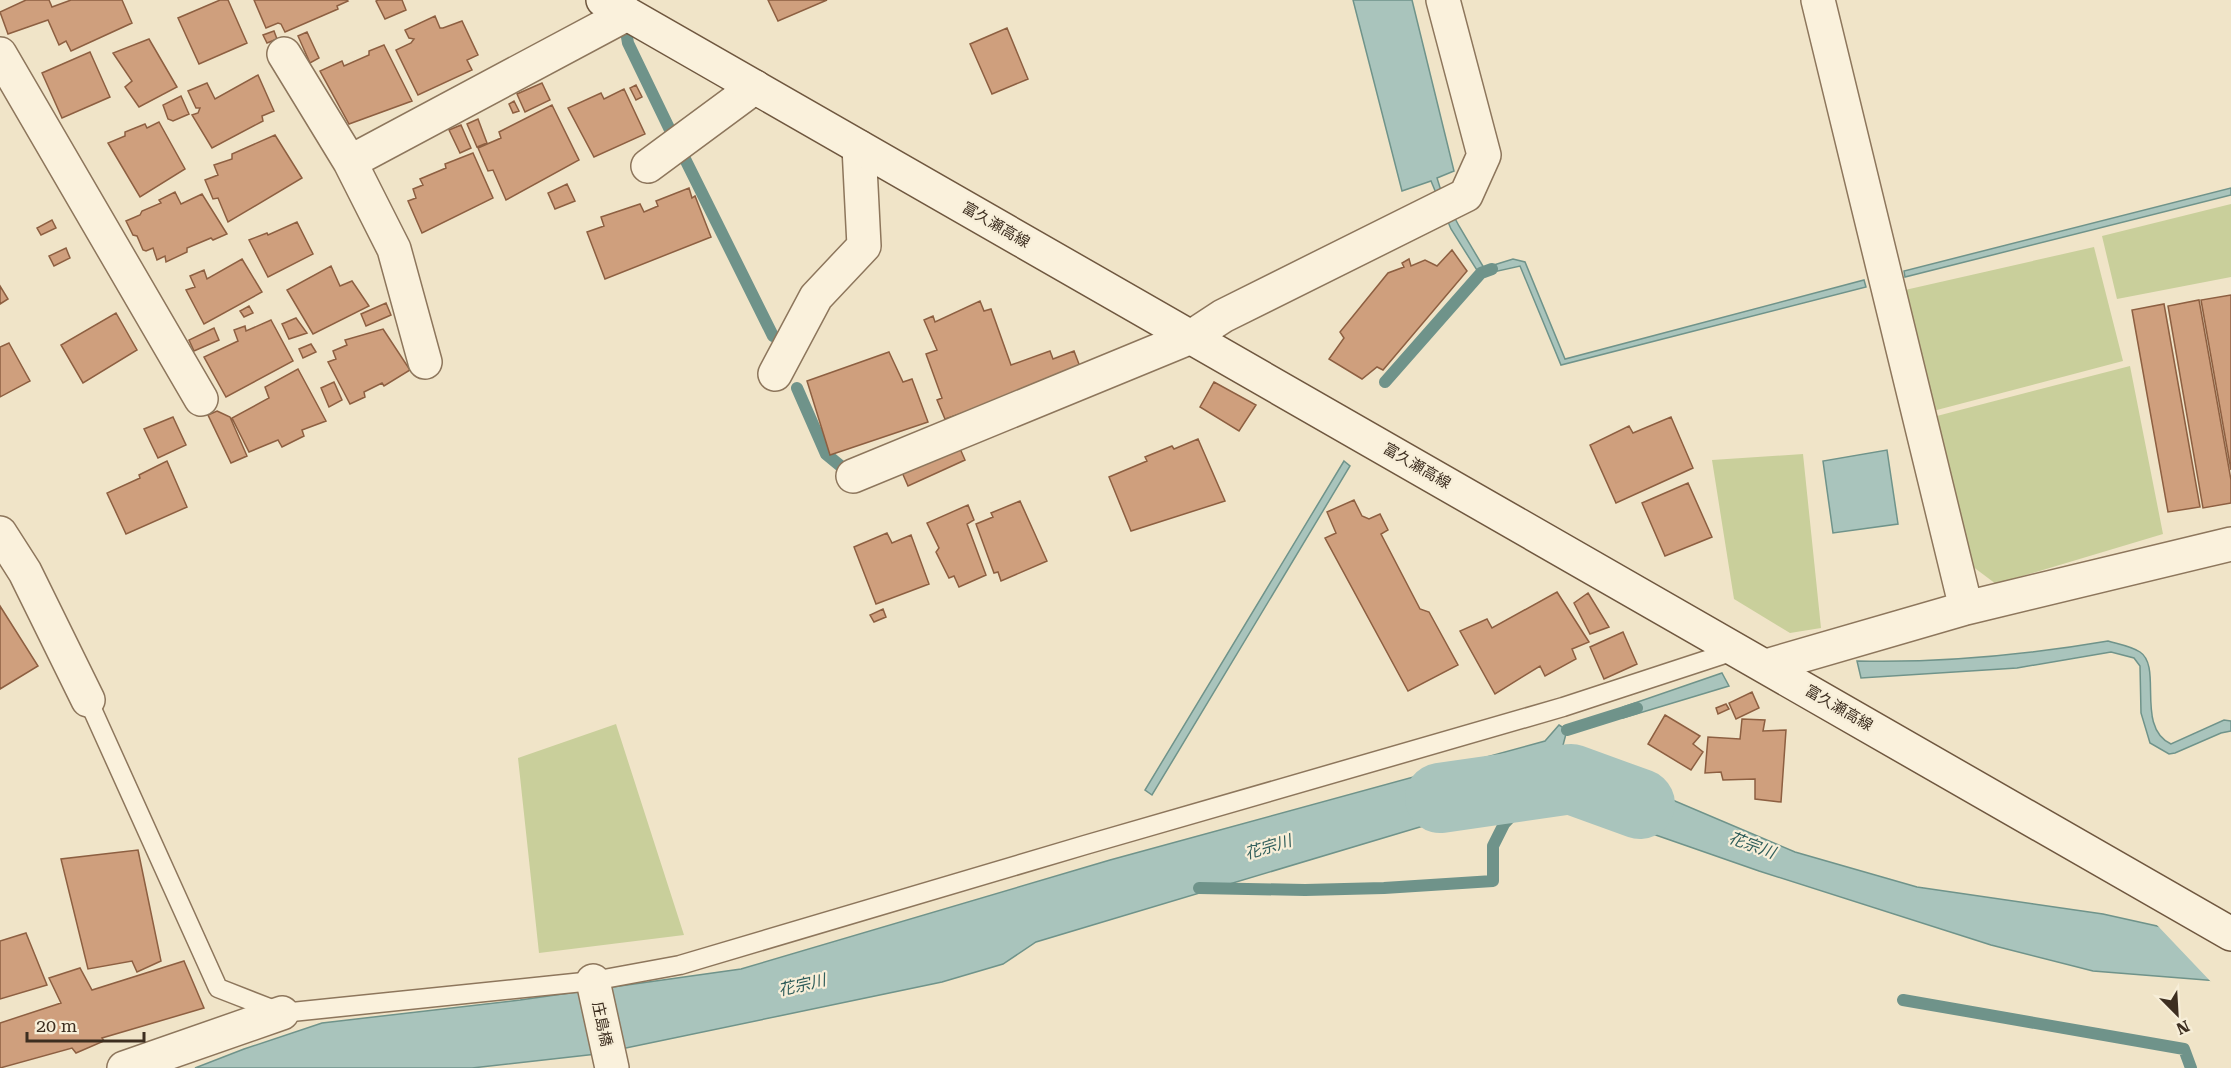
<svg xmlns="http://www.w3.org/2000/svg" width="2231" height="1068" font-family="'Roboto Serif','Noto Sans JP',serif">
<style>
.green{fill:#c9cf9b}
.water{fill:#a9c4bc;stroke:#6f938a;stroke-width:1.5}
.pier{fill:#f0e4c8}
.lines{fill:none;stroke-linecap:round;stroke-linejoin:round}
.stream{stroke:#6f938a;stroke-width:12}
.river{stroke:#a9c4bc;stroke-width:70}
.building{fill:#cf9f7d;stroke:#8d5f41;stroke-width:1.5}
.service-casing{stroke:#8d765c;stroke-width:21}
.minor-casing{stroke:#8d765c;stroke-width:36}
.secondary-casing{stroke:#6f573f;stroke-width:36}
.service{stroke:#faf1dc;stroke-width:18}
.minor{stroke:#faf1dc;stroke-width:33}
.secondary{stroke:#faf1dc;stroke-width:33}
.labels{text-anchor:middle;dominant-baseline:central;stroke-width:4.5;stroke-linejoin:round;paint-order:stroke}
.street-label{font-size:15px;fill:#3d2e20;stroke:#f7eed8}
.water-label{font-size:16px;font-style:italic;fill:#2f5d5a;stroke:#f7eed8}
</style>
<rect width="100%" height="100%" fill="#f0e4c8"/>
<path class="green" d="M2231 204V277L2117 299 2102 236Z
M2094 247 2123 361 1933 411 1905 290Z
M2130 366 2163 534 1996 584 1972 566 1933 417Z
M1803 454 1821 628 1790 633 1734 599 1712 460Z
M616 724 684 935 539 953 518 758Z"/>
<path class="water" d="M1353 0H1412L1454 171 1437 178 1442 194 1459 226 1484 268 1513 259 1525 262 1565 359 1864 280 1866 287 1561 365 1520 266 1480 275 1451 229 1431 181 1402 191Z
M2231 188V195L1905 277 1904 271Z
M1887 450 1898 524 1833 533 1823 461Z
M1344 461 1350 466 1152 795 1145 790Z
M2108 641C2118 644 2131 646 2140 652 2163 667 2135 727 2171 744L2224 720 2231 721V731L2221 733 2175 753 2169 754 2150 743 2141 713 2140 666 2134 658 2111 652 2017 668 1861 678 1857 661C1941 663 2026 655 2108 641Z
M1722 673 1729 686 1623 718V707Z
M1559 725 1567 730 1561 753 1530 794 1036 942 1003 964 942 982 597 1054 472 1068H195L244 1049 322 1023 520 1000 741 969 1110 860 1545 741Z
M1569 756 1795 852 1917 887 2103 914 2166 928 2231 982 2093 971 1991 945 1759 871 1581 809 1535 799Z"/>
<path class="pier" d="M2155 923 2166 925 2231 927V985L2213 984Z"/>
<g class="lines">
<path class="stream" d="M627 37 628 43 670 130
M685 159 773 336
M1385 382 1481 273 1492 269
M797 388 826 454 843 468
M1567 730 1637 708
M1199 888 1305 890 1384 888 1493 881V846L1504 824 1542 783
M1903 1000 2184 1049 2191 1068"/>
<path class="river" d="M1440 798 1571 779 1640 804"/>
</g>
<path class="building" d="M26 0H49L52 7 71 0H122L132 23 71 51 66 41 59 45 48 20 8 34 0 12Z
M220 0H228L247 43 199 64 178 18Z
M254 0H347L348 1 337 6 338 9 285 32 281 24 278 23 266 28Z
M378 0H402L406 10 385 19 376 1Z
M768 0H827L778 21Z
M435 16 440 28H443L462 21 478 55 467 60 472 70 418 95 396 50 411 43 414 39 409 38 405 30Z
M1007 28 1028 79 992 94 970 44Z
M274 31 277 39 267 43 263 35Z
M307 32 319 58 310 63 298 36Z
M149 39 177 87 139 107 125 87 132 81 113 53Z
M384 45 412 101 349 124 320 71 342 61 344 66 369 55V51Z
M90 52 110 97 62 118 42 73Z
M258 75 274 111 262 116 263 121 212 148 192 115 198 113 200 108H196L188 91 207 83 215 99Z
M542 83 550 100 525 112 517 94Z
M636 85 642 97 636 100 630 88Z
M624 89 645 134 594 157 568 108 601 93 604 99Z
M181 96 189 114 173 121 168 119 163 105Z
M514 101 519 111 513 113 509 104Z
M552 105 579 160 506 200 493 170 488 171 478 148 501 138 499 132Z
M478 119 487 143 477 147 467 124Z
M159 122 185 169 140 197 108 143 125 136V132L145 124 147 128Z
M461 125 471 148 460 153 449 130Z
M275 135 302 178 228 222 218 198 213 199 205 180 218 175 214 165 232 159V154Z
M473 153 493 198 422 233 408 201 416 198 413 189 423 185 420 179 446 168 445 164Z
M567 184 575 201 555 209 548 193Z
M689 188 692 198 695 196 711 237 605 279 587 232 604 226 601 217 640 204 644 212 658 206 656 201Z
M175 192 181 204 202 194 227 234 213 240 211 238 187 248V252L166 262 165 256 157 260 153 248 146 251 143 250 137 236 133 235 126 221 140 215 142 211 161 203 159 200Z
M52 220 56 228 41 235 37 228Z
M297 222 313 254 268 277 249 240 267 233 268 235Z
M66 248 70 258 54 266 49 256Z
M1452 250 1467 271 1383 370 1377 367 1362 379 1329 359 1344 338 1340 332 1388 273 1404 267 1402 263 1409 259 1411 266 1425 260 1437 266Z
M242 259 262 292 204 324 186 290 195 287 190 276 204 270 207 279Z
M331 266 340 286 352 281 369 306 313 334 287 290Z
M0 286 8 299 0 304Z
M2231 295V470L2201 300Z
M2199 300 2231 480V503L2203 508 2168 306Z
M980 301 984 311 991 309 1011 365 1050 351 1053 359 1074 351 1082 372 945 419 937 400 942 398 926 354 937 350 924 320 933 316 935 322Z
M386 303 391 315 366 326 361 314Z
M2164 304 2200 507 2168 512 2132 310Z
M249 306 253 313 244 317 240 311Z
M116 313 137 350 83 383 61 345Z
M296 318 307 333 289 339 282 324Z
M271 320 293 361 226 397 204 357 238 341 234 330 245 326 246 331Z
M214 328 219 340 194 351 189 340Z
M383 329 410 370 384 386 382 383 364 392 365 397 350 404 328 362 336 359 333 351 347 345 345 340Z
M9 343 30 381 0 397V347Z
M311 344 316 352 303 358 299 349Z
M889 352 903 382 912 379 928 422 830 455 807 381Z
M298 369 326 421 302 430 304 436 282 447 278 440 249 452 232 418 269 398 265 387Z
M334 382 342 400 329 407 321 388Z
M1214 382 1256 405 1239 431 1200 407Z
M217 411 230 417 247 456 231 463 208 415Z
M173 417 186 445 158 458 144 429Z
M1671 417 1693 468 1616 503 1590 445 1629 426 1633 433Z
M1198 439 1225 501 1131 531 1109 477 1147 461 1145 457 1172 446 1174 449Z
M958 444 965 460 908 486 901 470Z
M167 461 187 507 126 534 107 493 140 478 139 475Z
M1688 483 1712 537 1665 556 1642 503Z
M1354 500 1362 516 1369 519 1380 514 1388 530 1381 534 1420 609 1429 612 1458 665 1408 691 1325 538 1336 533 1327 512Z
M1020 501 1047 561 1001 581 998 572 994 573 976 524 993 517 991 513Z
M968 505 974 520 967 524 986 575 959 587 954 576 949 578 936 552 939 548 927 523Z
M887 533 892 543 911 535 929 584 876 604 854 547Z
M1557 592 1589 642 1572 649 1576 659 1545 676 1540 666 1495 694 1460 631 1487 619 1492 628Z
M1588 593 1609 627 1590 634 1574 603Z
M0 606 38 666 0 689Z
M883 609 886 617 874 622 870 615Z
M1623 632 1637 664 1604 679 1590 647Z
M1752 692 1759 708 1736 719 1729 703Z
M1726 704 1729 709 1718 714 1716 708Z
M1665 715 1700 736 1693 744 1703 752 1691 770 1648 744Z
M1742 719 1765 720 1763 731 1786 730 1781 802 1755 799V779L1723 780 1721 772 1705 773 1708 737 1740 739Z
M138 850 161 961 137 972 132 961 88 969 61 859Z
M26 933 47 985 0 999V941Z
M184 961 204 1008 102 1038 104 1041 76 1053 72 1048 0 1068V1023L61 1003 49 978 80 968 92 990Z"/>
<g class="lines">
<defs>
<path id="service" d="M88 700 218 988 282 1013 593 981 680 965 1085 845 1563 707 1737 650"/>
<path id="minor" d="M1818 0 1966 608
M0 54 201 399
M284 54 350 162 394 249 425 362
M350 162 627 14
M648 166 755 87
M775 374 816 297 864 246 859 147
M853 476 1191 337 1223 316 1466 195 1484 155 1443 0
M0 533 25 572 88 700
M1766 666 1966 608 2231 544
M593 981 612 1068
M124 1068 282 1013"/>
<path id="secondary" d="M603 0 2231 934"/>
</defs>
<use href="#service" class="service-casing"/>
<use href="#minor" class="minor-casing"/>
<use href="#secondary" class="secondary-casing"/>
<use href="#service" class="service"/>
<use href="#minor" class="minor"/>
<use href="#secondary" class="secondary"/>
</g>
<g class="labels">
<g class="street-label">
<text transform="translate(996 225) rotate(30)">富久瀬高線</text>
<text transform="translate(1417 466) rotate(30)">富久瀬高線</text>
<text transform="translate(1839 708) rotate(30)">富久瀬高線</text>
<text transform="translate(602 1024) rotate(78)">庄島橋</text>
</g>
<g class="water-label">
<text transform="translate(1752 845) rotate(20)">花宗川</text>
<text transform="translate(1268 847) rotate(-17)">花宗川</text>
<text transform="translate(802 985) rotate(-13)">花宗川</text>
</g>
</g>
<g transform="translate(2177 1014) rotate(156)" stroke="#f7eed8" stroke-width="4.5" paint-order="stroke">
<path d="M0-4.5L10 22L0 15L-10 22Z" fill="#3d2e20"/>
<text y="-9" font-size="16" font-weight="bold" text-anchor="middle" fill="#3d2e20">N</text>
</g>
<path d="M27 1032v9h117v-9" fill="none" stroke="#3d2e20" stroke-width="3"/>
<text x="36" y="1032" font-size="18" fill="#3d2e20" stroke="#f7eed8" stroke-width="4.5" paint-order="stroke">20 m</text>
</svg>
